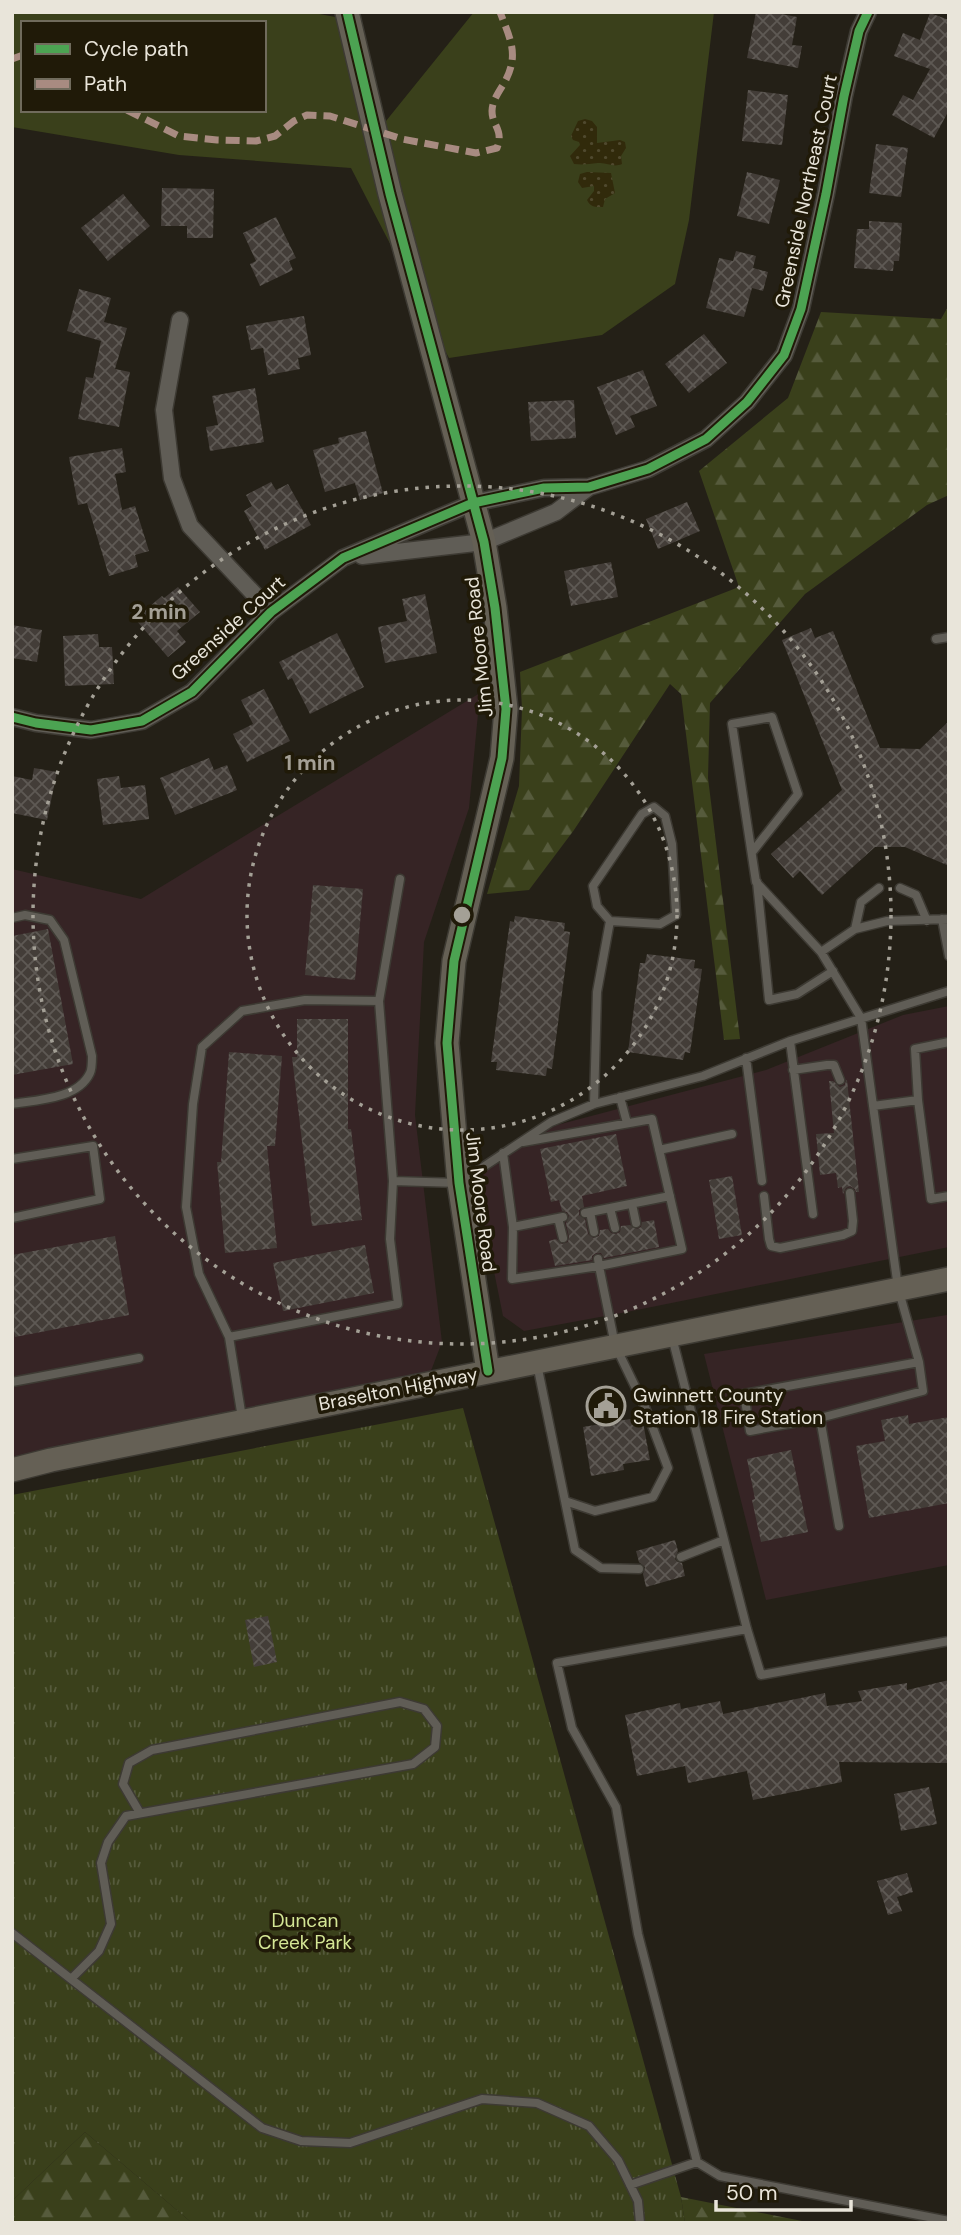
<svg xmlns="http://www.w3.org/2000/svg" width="961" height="2235" font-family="'DM Sans',sans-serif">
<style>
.commercial{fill:#362425}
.grass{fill:#3a401b;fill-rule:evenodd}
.forest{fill:url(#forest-firs)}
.sand{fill:url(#sand-dots)}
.park{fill:url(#park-tufts)}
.building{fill:url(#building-cross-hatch)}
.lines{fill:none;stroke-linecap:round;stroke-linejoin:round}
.lane-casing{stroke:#3d3a33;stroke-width:11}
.street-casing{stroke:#3d3a33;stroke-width:19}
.secondary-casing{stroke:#3d3a33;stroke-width:26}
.lane{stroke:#605d56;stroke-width:8}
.street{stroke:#605d56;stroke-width:16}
.secondary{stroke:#656055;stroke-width:23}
.quiet{stroke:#a88b81;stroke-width:7;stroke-dasharray:14 7;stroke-linecap:butt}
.cycleway-casing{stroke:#201a08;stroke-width:13}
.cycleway{stroke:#4ca352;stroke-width:9}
.ring{fill:none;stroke:#a4a096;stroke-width:3.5;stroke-dasharray:3.5 7}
.labels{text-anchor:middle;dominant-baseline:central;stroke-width:7;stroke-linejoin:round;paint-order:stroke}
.street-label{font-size:19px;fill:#e9e5da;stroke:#201a08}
.poi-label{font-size:19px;fill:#e9e5da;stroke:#201a08;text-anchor:start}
.park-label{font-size:19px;fill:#d4e695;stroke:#201a08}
.centre{fill:#a4a096;stroke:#201a08;stroke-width:3.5}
.ring-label{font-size:21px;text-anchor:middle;font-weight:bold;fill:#a4a096;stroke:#201a08;stroke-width:7;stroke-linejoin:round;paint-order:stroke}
</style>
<defs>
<pattern id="forest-firs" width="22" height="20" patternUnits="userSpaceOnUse" patternTransform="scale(1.75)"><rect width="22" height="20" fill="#3a401b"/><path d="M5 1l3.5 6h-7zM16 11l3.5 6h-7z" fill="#565b3c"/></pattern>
<pattern id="sand-dots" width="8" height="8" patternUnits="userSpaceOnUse" patternTransform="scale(1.75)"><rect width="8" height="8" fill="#312a0b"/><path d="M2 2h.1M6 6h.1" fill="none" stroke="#4f492e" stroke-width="1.8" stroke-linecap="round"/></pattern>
<pattern id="park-tufts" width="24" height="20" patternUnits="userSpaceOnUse" patternTransform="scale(1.75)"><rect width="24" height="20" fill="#3a401b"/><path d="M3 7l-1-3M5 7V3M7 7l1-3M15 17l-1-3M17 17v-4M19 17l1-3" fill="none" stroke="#565b3c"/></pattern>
<pattern id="building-cross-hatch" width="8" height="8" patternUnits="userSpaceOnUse" patternTransform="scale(1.75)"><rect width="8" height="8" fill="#433d38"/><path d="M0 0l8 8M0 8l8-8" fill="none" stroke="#5e5954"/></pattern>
</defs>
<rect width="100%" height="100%" fill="#242017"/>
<path class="commercial" d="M480 693 469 808 424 942 415 1115 442 1342 429 1376 12 1460V869L141 899Z
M949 1006V1247L627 1312 524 1331 503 1316 478 1192 481 1164 557 1125 766 1070 903 1015Z
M947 1315 949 1325V1565L766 1600 704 1354Z"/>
<path class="grass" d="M12 12H309L351 20 386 121 474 12H714L689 220 675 284 602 335 449 358 351 168 179 155 12 127ZM23 23H264V110H23Z"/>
<path class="forest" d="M949 305V495L927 505 805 594 710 703 708 778 740 1039 724 1040 681 694 670 684 574 830 529 890 487 894 519 786 522 709 520 672 739 587 699 471 788 398 821 312 941 319Z
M85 2132 192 2223H12V2201Z
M681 2197 812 2223H685Z"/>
<path class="sand" d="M585 119 592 121 597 127V143L620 140 625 142 626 148 621 156 622 164C613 168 607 162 598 163 589 164 583 165 574 164L570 156 580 145 579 142 573 140 571 136 578 121Z
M587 172 611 173 615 193 605 199 603 207C595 207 590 207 587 200L594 191V186L582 188 578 182 580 174Z"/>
<path class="park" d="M463 1408 681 2197 685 2223H192L85 2132 12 2201V1495Z"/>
<path class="building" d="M756 12H771L797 17 792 45 802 46 798 68 747 58Z
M930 13 949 20V110L934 138 892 115 903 95 913 100 930 69 894 56 903 33 920 40Z
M748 90 788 95 782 145 742 141Z
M876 144 908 148 901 197 869 193Z
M747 172 780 180 769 224 737 216Z
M162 188 214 189 213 238H187V226H161Z
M123 194 150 226 108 261 81 228Z
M276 217 296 258 289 261 293 270 260 286 250 264 256 261 243 233Z
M869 221 902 223 899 261H894L893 271 854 268 857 229H869Z
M736 251 756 256 753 268 768 272 763 291 752 288 744 317 706 308 719 258 733 261Z
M79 289 111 298 104 322 127 328 115 369 130 372 119 427 78 419 86 377 93 378 101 341 67 331Z
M304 316 311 355 298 358 300 369 268 375 263 348 251 350 246 326Z
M704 334 727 363 689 393 665 364Z
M643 370 657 406 630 416 635 427 616 435 597 387Z
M255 388 264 442 210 451 206 427 218 425 212 396Z
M574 400 576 438 531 441 528 402Z
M366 431 383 493 360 500 355 483 325 492 313 450 339 443 338 438Z
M122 448 126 472 115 474 122 510 135 506 149 551 135 555 138 567 109 576 87 503 78 505 69 457Z
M271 482 276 490 288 484 311 525 265 550 244 511 252 506 246 495Z
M687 502 700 531 658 549 646 519Z
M611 562 618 597 571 606 564 571Z
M178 587 200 612 177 631 186 642 168 657 135 619 162 596 164 598Z
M425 594 437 653 385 663 378 627 407 621 402 599Z
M12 625 42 630 37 662 12 658Z
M811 628 815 638 833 631 880 748 920 749 949 721V866L905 847H875L822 895 800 871 793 878 771 854 842 790 782 640Z
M337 633 364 687 310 714 292 678 288 680 279 662Z
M98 634 99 647H112L114 684 65 686 63 636Z
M264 689 290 741 247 762 233 734 253 724 241 700Z
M209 758 214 770 227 765 237 790 175 815 160 778Z
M34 768 57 772 47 820 12 813V776L32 780Z
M119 776 121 788 145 785 149 819 103 825 97 779Z
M313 885 363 889 355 980 305 975Z
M515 916 565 923 564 931 570 932 552 1069 547 1068 546 1076 496 1070 497 1062H491L510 921 514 922Z
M48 929 73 1064 12 1075V936Z
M647 954 695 960 694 968 702 969 690 1053 685 1052 683 1060 628 1052 640 963H645Z
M297 1019H348V1129H351L362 1220 312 1226 292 1057H297Z
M229 1052 282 1056 275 1146H267L277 1248 225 1253 217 1162H221Z
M846 1080H847L859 1192H856L855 1189 850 1186 846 1188 843 1194 842 1187 838 1188 836 1173 820 1175 816 1134 834 1133 829 1081H833L840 1087 845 1085Z
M616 1134 627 1186 582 1196 584 1207 579 1210V1215L585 1219 588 1234 593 1238 599 1236 600 1230 608 1229 611 1233 616 1234 620 1232 621 1226 630 1225 637 1229 641 1227 642 1222 654 1220 659 1247 604 1258 601 1253H596L592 1256V1260L555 1266 549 1241 556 1239 562 1244 568 1242 569 1237 566 1223 569 1216 567 1212 562 1211 559 1200 551 1202 540 1149Z
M732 1176 742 1235 719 1239 709 1180Z
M115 1236 129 1315 15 1337 12 1320V1255Z
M365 1245 374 1293 283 1311 273 1263Z
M908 1415 909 1424 949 1417V1503L869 1518 856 1446 885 1441 881 1420Z
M642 1417 650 1460 623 1464 624 1470 591 1476 583 1427Z
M791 1450 808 1532 761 1542 752 1500 755 1499 747 1459Z
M675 1540 678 1551 675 1559 678 1562 682 1563 685 1576 646 1587 643 1574 645 1567 639 1562 636 1551Z
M268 1616 277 1662 254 1667 245 1620Z
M949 1680V1763L839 1762 842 1782 753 1800 747 1771 688 1783 685 1766 637 1776 625 1715 680 1703 681 1709 720 1701 723 1714 825 1693 827 1706 862 1701 858 1691 907 1683V1690Z
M929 1787 937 1824 901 1831 894 1794Z
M907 1873 913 1892 897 1897 902 1911 888 1915 877 1881Z"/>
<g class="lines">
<defs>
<path id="lane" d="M936 639 949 637
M753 851 798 794 772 717 732 724 756 882 821 952 861 1018 898 1288 919 1362 923 1391 820 1418 750 1431 744 1394 919 1362
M757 882 769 1000 797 994 833 971
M900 888 916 895 927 921
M12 918 25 915 50 920 64 940 92 1056C92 1061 92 1069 90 1073 78 1099 37 1100 12 1104
M942 919 949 956
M855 929 861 902 879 888
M821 952 855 929 887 921 949 919
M790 1041 813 1214
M949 1042 915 1049 918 1100 931 1199 949 1196
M746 1058 762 1181
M793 1070 827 1065H834L840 1080
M620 1097 627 1123
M594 1104 597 992 610 921 660 924 676 915 672 844 665 816 654 807 642 814 593 886 597 906 610 921
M873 1106 918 1100
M523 1142 652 1119 682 1249 599 1266 615 1345 645 1407 668 1468 653 1497 595 1511 565 1501
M659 1150 732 1134
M503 1153 513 1227 512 1279 599 1266 598 1259
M12 1159 93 1146 100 1199 12 1218
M393 1181 379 1001 400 879
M764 1196 769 1239 771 1246 780 1248 843 1235 852 1231 853 1221 850 1193
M632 1204 636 1223
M610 1208 615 1228
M590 1212 594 1232
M585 1213 670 1196
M558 1218 563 1238
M513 1227 563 1217
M229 1337 398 1304 390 1239 393 1181 459 1183 551 1122 594 1104 703 1076 790 1041 949 991
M672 1337 747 1629 761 1675 949 1641
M537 1364 575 1550 601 1568 639 1569
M12 1382 139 1358
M242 1418 229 1337 199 1274 186 1207 193 1104 202 1047 242 1011 305 1000 379 1001
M820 1418 839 1526
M681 1557 724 1540
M12 1933 262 2128 301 2141 350 2143 482 2099 537 2103 589 2126 618 2160 638 2201 640 2223
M71 1979 99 1951 111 1924 101 1863 108 1842 126 1816 413 1764 435 1747 437 1726 424 1709 400 1702 152 1750 129 1763 123 1784 140 1813
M697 2162 720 2176 949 2221
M630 2185 697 2162 638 1934 616 1807 572 1728 557 1663 747 1629"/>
<path id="street" d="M180 320 164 410 172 478 190 526 271 612
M362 556 484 542 556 512 589 487
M12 717 36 723 91 730 142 721 192 692 271 612 343 558 473 503 544 488 589 487 648 469 706 439 747 402 784 355 801 309 826 194 844 96 859 31 868 12"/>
<path id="secondary" d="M347 12 390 194 484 542 495 608 506 709 502 758 454 961 447 1043 459 1183 488 1371
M12 1470 51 1460 949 1279"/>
</defs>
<use href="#lane" class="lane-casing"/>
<use href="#street" class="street-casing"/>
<use href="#secondary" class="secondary-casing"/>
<use href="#lane" class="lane"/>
<use href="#street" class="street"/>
<use href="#secondary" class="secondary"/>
<path class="quiet" d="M12 59 23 55
M127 110 179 136 217 140 256 141 275 136 294 121 307 115 330 116 402 139 476 153 497 148C504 128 492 127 492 111 492 102 498 93 503 85 520 56 511 41 500 12"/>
<defs>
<path id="cycleway" d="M347 12 390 194 484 542 495 608 506 709 502 758 454 961 447 1043 459 1183 488 1371
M12 717 36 723 91 730 142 721 192 692 271 612 343 558 473 503 544 488 589 487 648 469 706 439 747 402 784 355 801 309 826 194 844 96 859 31 868 12"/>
</defs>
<use href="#cycleway" class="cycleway-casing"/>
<use href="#cycleway" class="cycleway"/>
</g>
<g class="ring">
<circle cx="462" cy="915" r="215"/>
<circle cx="462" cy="915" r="429"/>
</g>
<defs>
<symbol id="civic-ring" viewBox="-11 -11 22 22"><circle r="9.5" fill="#201a08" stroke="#a4a096" stroke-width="1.5"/><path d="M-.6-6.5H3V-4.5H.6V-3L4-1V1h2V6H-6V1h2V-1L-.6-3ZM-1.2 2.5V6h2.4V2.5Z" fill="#a4a096"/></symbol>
</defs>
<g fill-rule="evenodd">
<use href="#civic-ring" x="584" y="1384" width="44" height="44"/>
</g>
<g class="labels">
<g class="street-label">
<text transform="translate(806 191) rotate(-78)">Greenside Northeast Court</text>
<text transform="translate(228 628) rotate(-42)">Greenside Court</text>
<text transform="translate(479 647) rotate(-96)">Jim Moore Road</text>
<text transform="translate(481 1202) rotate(83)">Jim Moore Road</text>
<text transform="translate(398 1389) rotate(-11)">Braselton Highway</text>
</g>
<g class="poi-label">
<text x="633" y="1395">Gwinnett County<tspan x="633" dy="22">Station 18 Fire Station</tspan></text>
</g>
<g class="park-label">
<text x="305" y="1920">Duncan<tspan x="305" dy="22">Creek Park</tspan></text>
</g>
</g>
<circle cx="462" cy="915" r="10" class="centre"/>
<g class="ring-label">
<text x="159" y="619">2 min</text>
<text x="310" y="770">1 min</text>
</g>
<rect width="961" height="2235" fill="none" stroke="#e9e5da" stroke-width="28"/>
<rect x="21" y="21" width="245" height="91" fill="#201a08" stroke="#706b5c" stroke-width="2"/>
<rect x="35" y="44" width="35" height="10" fill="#4ca352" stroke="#706b5c" stroke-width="2"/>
<text x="84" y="56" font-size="21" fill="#e9e5da">Cycle path</text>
<rect x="35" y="79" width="35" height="10" fill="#a88b81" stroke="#706b5c" stroke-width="2"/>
<text x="84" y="91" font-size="21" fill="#e9e5da">Path</text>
<path d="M716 2200v10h135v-10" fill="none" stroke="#e9e5da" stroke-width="3.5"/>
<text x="726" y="2200" font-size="21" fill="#e9e5da" stroke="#201a08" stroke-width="5" paint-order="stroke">50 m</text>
</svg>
